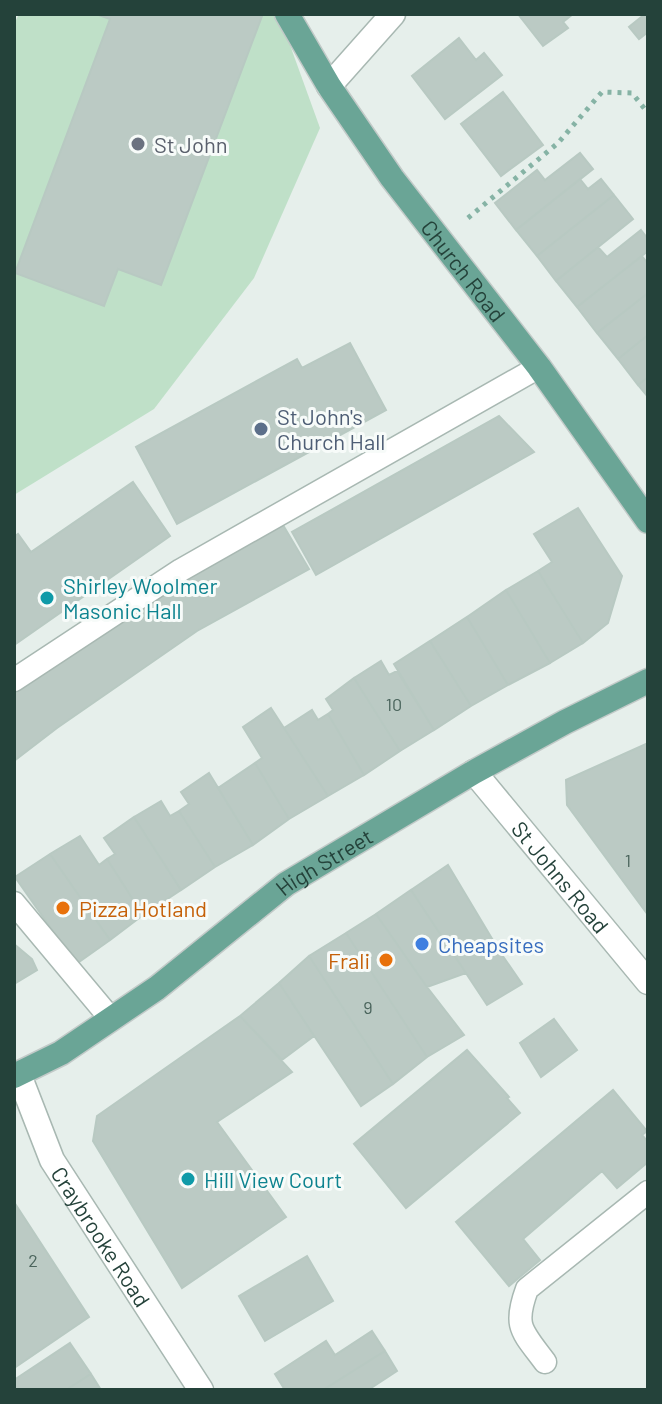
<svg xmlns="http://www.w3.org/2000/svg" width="662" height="1404" font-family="Barlow,sans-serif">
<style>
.green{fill:#bfe0c8}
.building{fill:#bbcac4;stroke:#b8c9c2;stroke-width:2}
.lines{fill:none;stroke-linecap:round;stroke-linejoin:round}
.service-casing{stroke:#a8b8b2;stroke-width:25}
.minor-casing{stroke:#a8b8b2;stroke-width:27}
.primary-casing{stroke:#c2cac8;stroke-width:27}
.path{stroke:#86b3a5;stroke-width:5;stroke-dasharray:4 6;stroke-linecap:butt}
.service{stroke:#fff;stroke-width:22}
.minor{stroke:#fff;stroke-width:24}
.primary{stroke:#6aa596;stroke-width:24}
.worship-dot{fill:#6b7280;stroke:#f7fbf9;stroke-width:3}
.service-dot{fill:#5c6f8a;stroke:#f7fbf9;stroke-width:3}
.culture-dot{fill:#0f9aa8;stroke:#f7fbf9;stroke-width:3}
.food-dot{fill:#e8710a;stroke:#f7fbf9;stroke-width:3}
.shop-dot{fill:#3f7fe0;stroke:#f7fbf9;stroke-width:3}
.labels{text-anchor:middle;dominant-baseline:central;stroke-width:6;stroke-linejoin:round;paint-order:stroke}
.number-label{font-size:18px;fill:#4a645c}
.worship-label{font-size:22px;fill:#5b616d;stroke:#f7fbf9;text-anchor:start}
.street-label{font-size:22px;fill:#24423a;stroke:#f7fbf9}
.service-label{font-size:22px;fill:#4e5e75;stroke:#f7fbf9;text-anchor:start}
.culture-label{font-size:22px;fill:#0d838f;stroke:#f7fbf9;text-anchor:start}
.food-label{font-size:22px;fill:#c56008;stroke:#f7fbf9;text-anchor:start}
.shop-label{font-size:22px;fill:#366cbe;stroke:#f7fbf9;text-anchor:start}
</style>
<rect width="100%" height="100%" fill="#e6efeb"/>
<path class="green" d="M19 14H275L286 34 320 128 254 278 154 409 14 495V24Z"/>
<path class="building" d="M96 14H257L262 16 161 285 118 269 104 306 15 273 110 19Z
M518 14H573L563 22 568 28 543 46Z
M645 14H648V32L639 39 629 27Z
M459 38 476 60 484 53 502 75 445 119 412 76Z
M503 92 543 145 501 176 461 124Z
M580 153 593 169 516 230 495 203 537 170 545 180Z
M580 179 588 189 601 179 614 195 537 256 516 230Z
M614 195 633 219 556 281 537 256Z
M641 230 648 239V251L577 307 556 281 598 247 607 257Z
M642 256 648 264V293L597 333 577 307Z
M648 293V335L618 359 597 333Z
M648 335V377L638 385 618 359Z
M350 343 386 410 177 524 136 447 297 359 302 368Z
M648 377V397L638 385Z
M499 416 534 452 316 575 292 532Z
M133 482 170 536 14 645V537L18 534 31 552Z
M578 508 622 576 608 623 583 643 538 571 552 562 534 534Z
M283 525 309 569 197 631 57 728 14 761V693L175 585Z
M538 571 583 643 550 663 506 590Z
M506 590 550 663 508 685 467 617Z
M467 617 508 685 471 706 430 641Z
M430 641 471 706 434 730 394 664Z
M381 661 389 675 397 671 434 730 400 751 354 678Z
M354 678 400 751 364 775 328 714 333 710 326 699Z
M271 708 328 796 289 819 255 763 262 758 243 727Z
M312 710 318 720 328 714 364 775 328 796 284 728Z
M648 743V915L567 805 566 780Z
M255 763 289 819 253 845 218 788Z
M209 773 253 845 215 867 179 811 189 804 181 792Z
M161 801 170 816 179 811 215 867 181 890 134 817Z
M134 817 181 890 143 915 107 859 115 854 104 838Z
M80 836 99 865 107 859 143 915 110 940 50 854Z
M50 854 110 940 76 964 15 877Z
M448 865 500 952 522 984 487 1005 411 890Z
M411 890 466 973 427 987 376 914Z
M376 914 427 987 464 1035 427 1057 346 933Z
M346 933 427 1057 393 1084 309 956Z
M14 944 32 959 37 970 14 984Z
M309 956 393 1084 361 1106 279 983Z
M279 983 314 1036 282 1060 240 1016Z
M240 1016 292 1072 217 1122 286 1217 182 1288 93 1141 97 1116Z
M554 1019 577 1050 541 1077 520 1043Z
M467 1050 509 1097 507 1098 520 1113 406 1208 354 1144Z
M613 1090 647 1131 642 1135 648 1142V1162L617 1188 602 1171 523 1239 540 1260 509 1286 456 1222Z
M14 1202 89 1317 14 1368Z
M307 1256 333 1301 265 1341 239 1296Z
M372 1331 385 1351 323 1390H285L275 1374 326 1341 335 1355Z
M70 1343 91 1374 66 1390H14V1380Z
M385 1351 397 1371 368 1390H323Z
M91 1374 101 1390H66Z"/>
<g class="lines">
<defs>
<path id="service" d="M14 680 181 570 539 367
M14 903 111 1019
M545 1362C522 1331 513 1327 527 1289L648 1192"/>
<g id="minor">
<path d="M329 86 393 14"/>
<path id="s1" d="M474 772 648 982"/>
<path id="s2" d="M19 1075 52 1160 201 1390"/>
</g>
<g id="primary">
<path id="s3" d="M287 14 329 86 392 178 539 367 648 521"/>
<path id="s4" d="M14 1076 61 1053 157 988 286 884 474 772 565 722 648 681"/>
</g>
</defs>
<use href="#service" class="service-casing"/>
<use href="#minor" class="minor-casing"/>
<use href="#primary" class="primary-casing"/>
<path class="path" d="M468 218 558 143 602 92 632 93 648 113"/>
<use href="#service" class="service"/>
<use href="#minor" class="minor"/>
<use href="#primary" class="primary"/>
</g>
<circle class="worship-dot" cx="138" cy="144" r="8"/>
<circle class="service-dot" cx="261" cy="429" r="8"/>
<g class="culture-dot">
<circle cx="47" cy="598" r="8"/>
<circle cx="188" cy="1179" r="8"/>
</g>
<g class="food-dot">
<circle cx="63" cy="908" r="8"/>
<circle cx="386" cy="960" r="8"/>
</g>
<circle class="shop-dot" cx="422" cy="944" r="8"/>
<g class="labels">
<g class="number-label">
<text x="394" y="704">10</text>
<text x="628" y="860">1</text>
<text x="368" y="1007">9</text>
<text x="33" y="1260">2</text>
</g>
<g class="worship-label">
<text x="154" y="144">St John</text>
</g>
<g class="street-label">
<text stroke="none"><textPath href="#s3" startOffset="312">Church Road</textPath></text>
<text stroke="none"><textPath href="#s4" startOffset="378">High Street</textPath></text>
<text stroke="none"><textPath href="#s1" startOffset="136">St Johns Road</textPath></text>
<text stroke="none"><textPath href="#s2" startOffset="182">Craybrooke Road</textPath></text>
</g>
<g class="service-label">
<text x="277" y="416">St John's<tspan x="277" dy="25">Church Hall</tspan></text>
</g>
<g class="culture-label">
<text x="63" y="585">Shirley Woolmer<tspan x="63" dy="25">Masonic Hall</tspan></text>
<text x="204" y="1179">Hill View Court</text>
</g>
<g class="food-label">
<text x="79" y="908">Pizza Hotland</text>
<text x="370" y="960" text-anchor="end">Frali</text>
</g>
<g class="shop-label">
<text x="438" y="944">Cheapsites</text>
</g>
</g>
<rect width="662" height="1404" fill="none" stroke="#24423a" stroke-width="32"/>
</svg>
